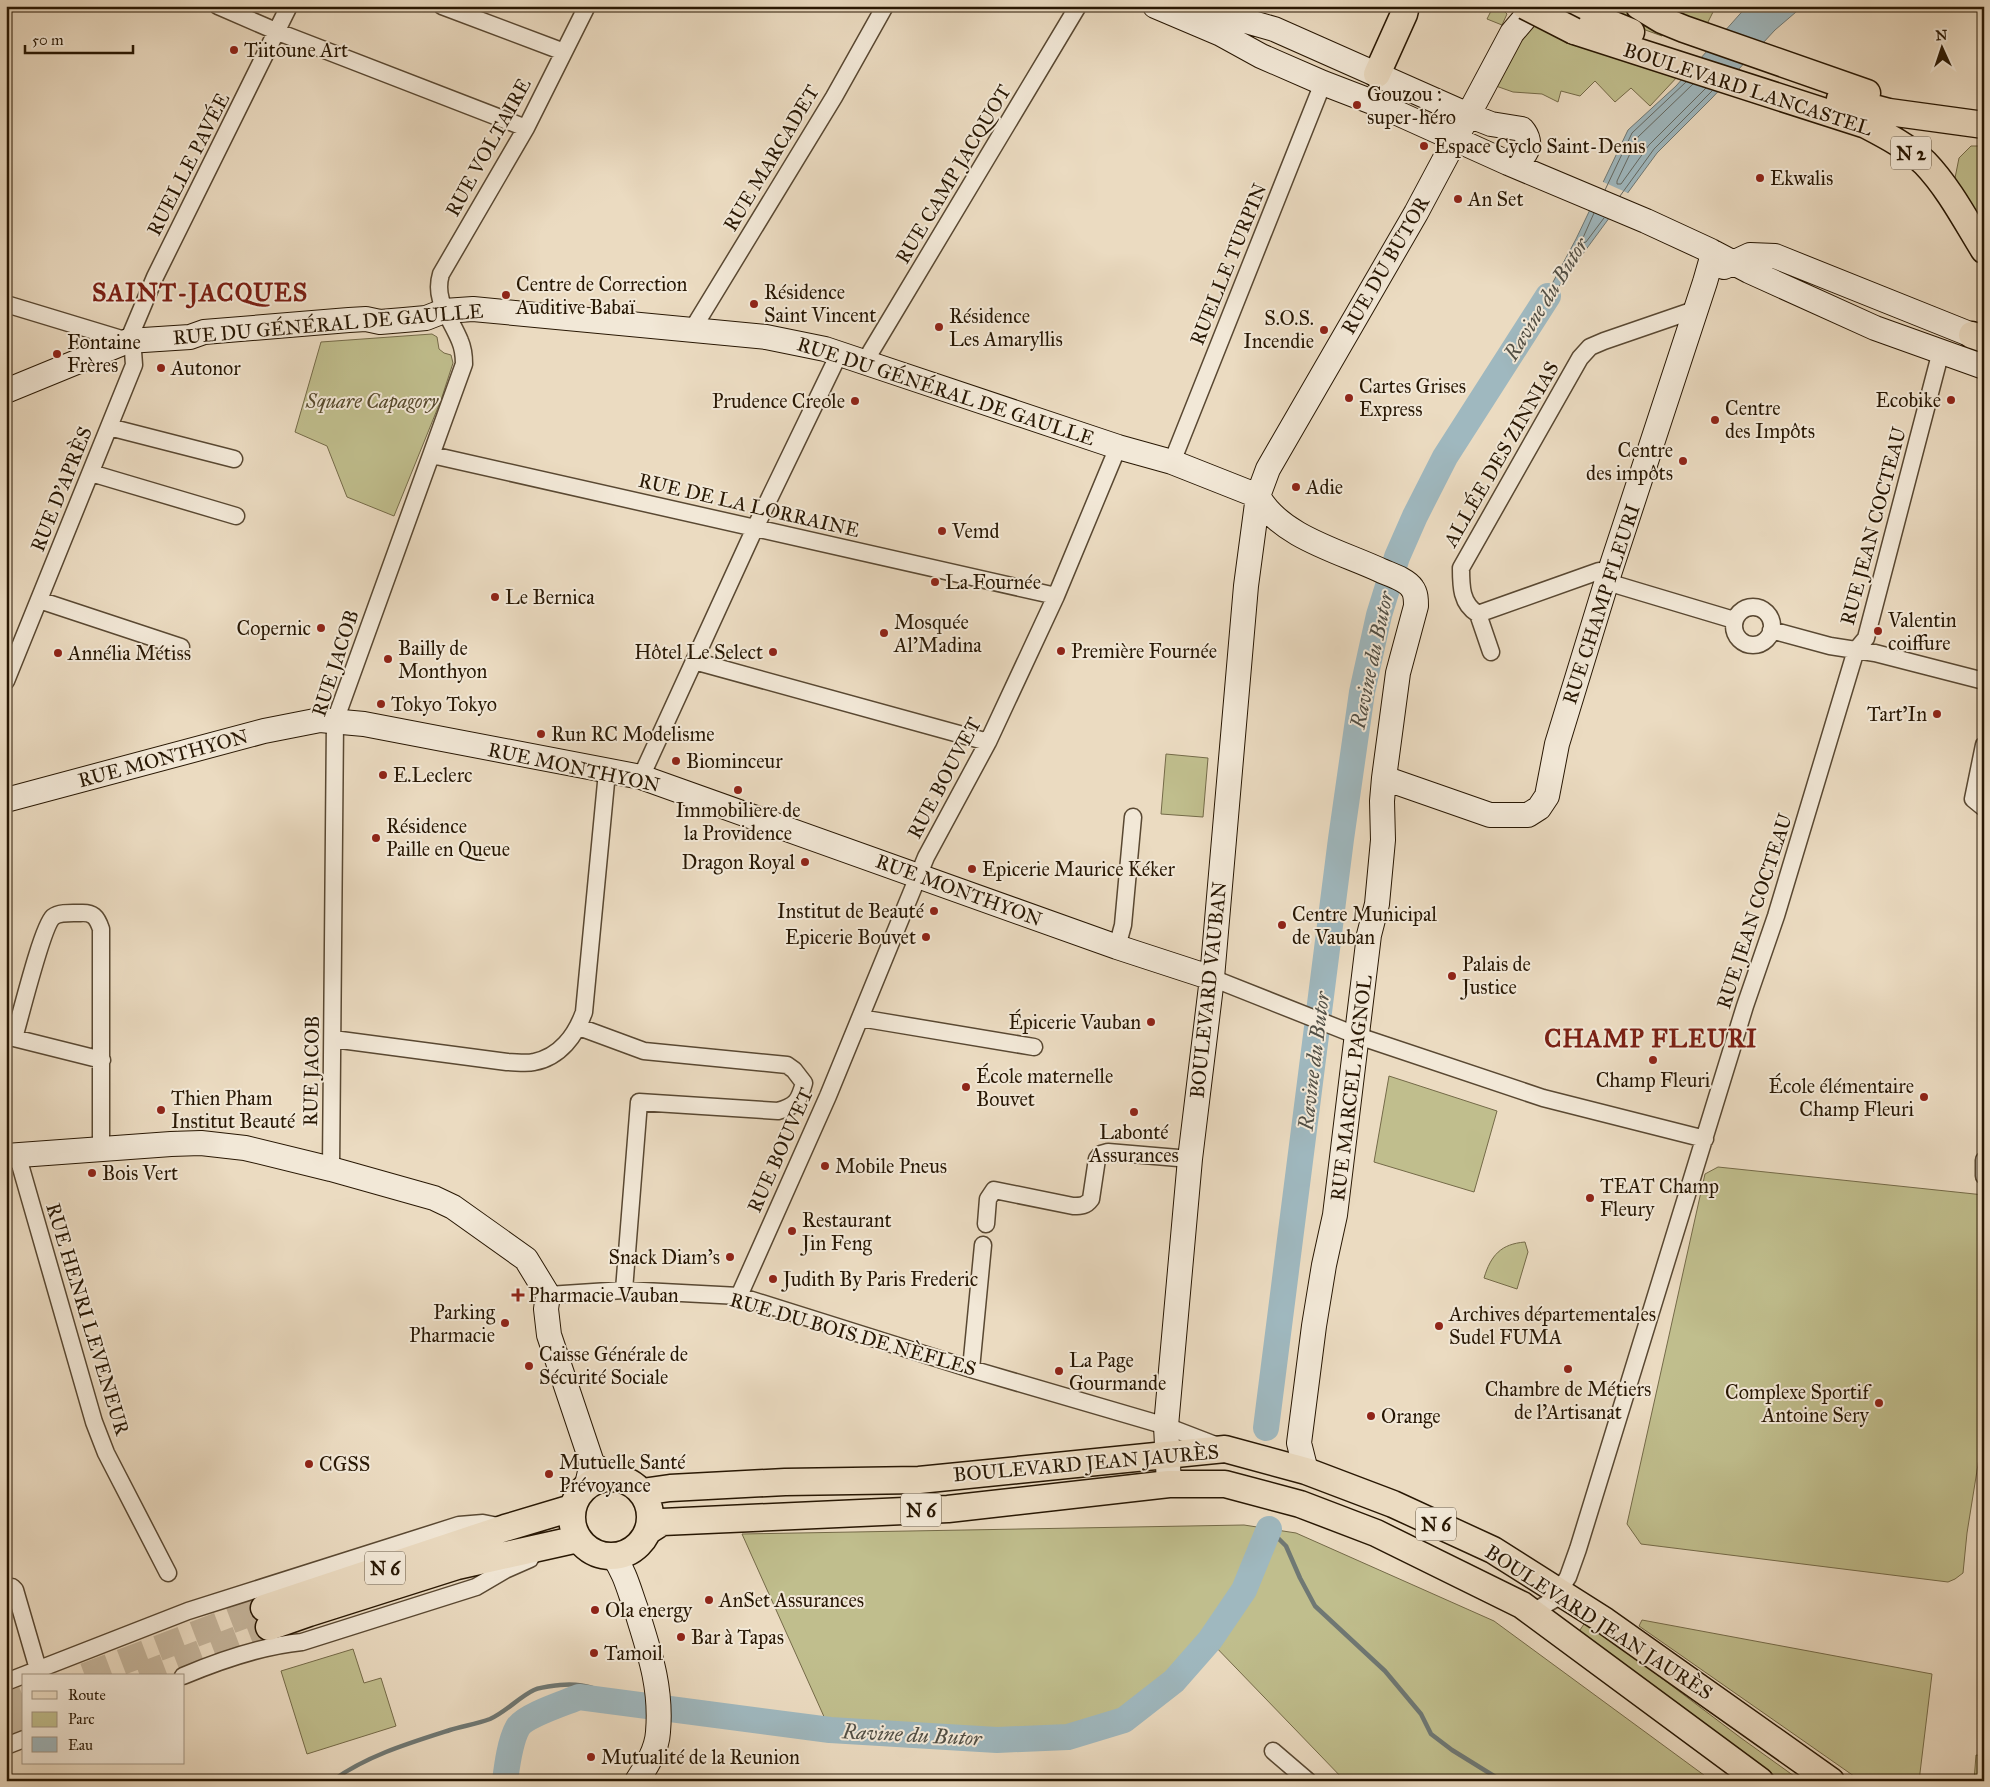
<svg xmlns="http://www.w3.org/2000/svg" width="1990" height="1787" font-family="'IM FELL Great Primer',serif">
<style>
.green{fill:#c0be8d;stroke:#746a48}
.water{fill:#9fb8bf;stroke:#6f7874}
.pier{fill:#ebdbc1}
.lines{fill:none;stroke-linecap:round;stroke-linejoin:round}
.shore{stroke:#646861;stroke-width:1}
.stream{stroke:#6f7874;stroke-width:4.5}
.river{stroke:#9fb8bf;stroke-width:26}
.primary-tunnel{stroke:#c4b49b;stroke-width:26;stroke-dasharray:26 13;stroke-linecap:butt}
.street-casing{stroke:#594832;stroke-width:19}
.secondary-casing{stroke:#281703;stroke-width:26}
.primary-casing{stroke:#281703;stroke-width:29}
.street{stroke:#f2e8d7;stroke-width:16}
.secondary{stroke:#f2e8d7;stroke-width:24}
.primary{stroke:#ebdbc1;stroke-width:26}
.primary-bridge-casing{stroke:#281703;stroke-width:29;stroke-linecap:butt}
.primary-bridge{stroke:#ebdbc1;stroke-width:26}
.poi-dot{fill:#8f2418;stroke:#f2e8d7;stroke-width:2}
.labels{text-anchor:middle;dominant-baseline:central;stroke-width:4;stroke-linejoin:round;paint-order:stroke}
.shield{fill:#f2e8d7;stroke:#655643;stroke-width:1}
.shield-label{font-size:19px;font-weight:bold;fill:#281703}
.poi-label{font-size:20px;fill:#281703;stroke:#f2e8d7;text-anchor:start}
.street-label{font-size:20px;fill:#281703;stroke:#f2e8d7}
.park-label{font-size:20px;font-style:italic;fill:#56492c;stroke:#f2e8d7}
.water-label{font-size:21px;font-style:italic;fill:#524f45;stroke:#f2e8d7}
.district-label{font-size:25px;font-weight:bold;letter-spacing:1px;fill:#7a1f14;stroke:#f2e8d7}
</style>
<rect width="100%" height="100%" fill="#ebdbc1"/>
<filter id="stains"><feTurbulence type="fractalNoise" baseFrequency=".004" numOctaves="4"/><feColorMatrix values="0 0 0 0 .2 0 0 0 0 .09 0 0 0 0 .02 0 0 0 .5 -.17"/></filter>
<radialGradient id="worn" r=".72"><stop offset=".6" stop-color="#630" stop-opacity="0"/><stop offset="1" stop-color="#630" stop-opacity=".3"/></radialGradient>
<path class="green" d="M1480 6H1499L1507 14 1502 25 1487 19 1491 11Z
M1579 6H1626L1664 29 1662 36Z
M1654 6H1716L1704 30Z
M1533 21 1679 75 1650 106 1631 88 1615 102 1595 81 1580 96 1561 91 1558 102 1542 94 1513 92 1496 86 1498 74Z
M1971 146H1984V232L1954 183 1959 158Z
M432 334 437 337 439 349 444 353 451 355 453 363 441 400 394 516 347 497 327 446 295 432 321 342Z
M1166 754 1208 758 1203 817 1161 814Z
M1389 1076 1497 1111 1474 1192 1374 1162Z
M1718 1167 1984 1195V1427L1967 1533 1963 1573 1955 1579 1948 1582 1641 1544 1627 1524 1705 1174Z
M1525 1242 1528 1252 1517 1289 1484 1278C1491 1255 1501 1244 1525 1242Z
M1244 1525 1296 1533 1494 1621 1712 1781H1345L1210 1641 1174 1681 1124 1720 1068 1737 997 1740 830 1730 742 1534Z
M1642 1620 1932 1674 1919 1781H1861L1639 1626Z
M1586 1621 1741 1738 1801 1781H1782L1578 1633Z
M353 1649 364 1683 381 1678 396 1726 307 1754 281 1671Z
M1976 1755 1984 1756V1781H1974Z"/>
<path class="water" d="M1747 6H1803L1775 30 1712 98 1657 153 1529 327 1576 239 1628 130 1676 86Z"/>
<path class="pier" d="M1601 181 1630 194 1615 215 1590 204Z"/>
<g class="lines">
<path class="shore" d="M1693 84 1638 137 1617 181V184H1621L1649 145 1706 88
M1605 190 1632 133 1686 82
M1620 196 1654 149 1712 91
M1594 213 1582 240 1583 243 1586 242 1604 218"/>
<path class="stream" d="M1269 1529 1286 1546 1300 1578 1315 1606 1385 1671 1421 1714 1431 1734 1452 1750 1502 1781
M332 1781C366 1756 409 1743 450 1730 463 1726 477 1724 490 1719 506 1712 519 1697 534 1690 541 1687 553 1686 560 1685 585 1682 604 1691 625 1703"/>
<path class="river" d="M1266 1428 1341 839 1362 692 1379 615 1397 557 1415 516 1445 457 1548 296
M505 1781C507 1765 510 1741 518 1727 526 1715 565 1703 579 1697L830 1730 997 1740 1068 1737 1124 1720 1174 1681 1210 1640 1244 1590 1269 1529"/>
<path class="primary-tunnel" d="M85 1676 264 1608
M140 1676 269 1627
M6 1706 24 1699
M6 1726 24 1719"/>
<defs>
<path id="street" d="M218 6 278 32 526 128
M442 6 564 52
M6 304 128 341
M692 330 834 97 885 6
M128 341 155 277 289 6
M864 363 1078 6
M109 427 234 459
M432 455 1056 596
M1172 462 1323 83
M91 473 236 516
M1609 574 1599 571 1478 614C1461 604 1461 586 1461 568L1580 358 1590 347 1604 341 1697 309
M1607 582 1734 620
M39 600 181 647
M1734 626a19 19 0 1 1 38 0a19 19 0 1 1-38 0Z
M1478 614 1491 652
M1771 630 1830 646 1875 653 1984 681
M694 661 988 742
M6 681 134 365 133 351 128 341
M1984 745 1973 799 1984 808
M641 777 755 528 839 354
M1117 947 1123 925 1133 817
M1212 978 1358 1036 1543 1098 1705 1139
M860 1018 1034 1047
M579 1027 644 1051 787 1065 794 1070 804 1083C799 1101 796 1106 778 1111L639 1102 624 1290
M6 1036 102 1060
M14 1038C20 1018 42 927 53 917 59 912 72 913 80 913 93 912 97 917 101 929V1148
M333 1039 507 1062C516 1062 526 1064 534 1062 560 1057 576 1035 584 1012L607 772
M17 1154 94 1422 106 1453 168 1573
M1984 1160V1176
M331 1169 335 721 464 364C464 356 463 348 460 341 451 318 433 300 441 274L526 128 587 6
M986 1224 988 1199 994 1190 1073 1206C1081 1206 1086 1206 1091 1199L1097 1159 1101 1154 1108 1152 1190 1159
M548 1295 624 1290 739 1296 971 1369 1166 1426 1218 1446
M739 1296 828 1096 926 857 988 742 1056 596 1118 447
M971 1369 983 1245
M6 1587H12L15 1590 38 1669
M1533 1612 1553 1600 1568 1577 1578 1549 1745 1006 1776 916 1856 650 1866 638 1941 351
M183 1676C221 1660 261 1646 302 1642L476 1587 505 1570 530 1559
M6 1682 188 1611 459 1525 483 1523 498 1526
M6 1746 24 1739
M1273 1751 1308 1781"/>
<path id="secondary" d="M1155 6 1221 34 1261 56 1323 83 1375 103 1508 163 1646 221 1711 251 1749 271 1875 328 1984 367
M1204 6 1225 15 1274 29 1468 115 1491 124 1522 129C1535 144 1526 160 1508 163
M1724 267 1750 255 1775 256 1972 335
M6 391 128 341 190 337 204 332 349 320 366 319 380 322 404 320 426 318 444 311 473 309 766 337 825 349 1118 447 1172 462 1258 496C1280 537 1342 552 1382 571 1391 575 1407 580 1412 588 1416 593 1416 600 1416 606L1398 673 1384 778 1382 801 1383 840 1377 904 1369 935 1335 1215 1324 1265 1314 1326 1299 1443 1306 1471
M1384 778 1490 815H1528L1539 808 1547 796 1557 744 1609 574 1705 282 1711 261V251
M6 800 264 731 320 720 364 724 641 777 1117 947 1212 978
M6 1156 171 1144 201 1143 245 1148 331 1169 434 1198 453 1207 526 1259 548 1295 546 1309 549 1335 592 1463 587 1485
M592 1463 602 1471 620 1478
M1169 1484 1166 1426 1190 1159 1212 978 1246 586 1258 496 1268 469 1416 213 1512 33 1535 6
M613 1556C625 1572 629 1590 636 1609 649 1651 662 1687 658 1732 657 1750 646 1767 637 1781"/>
<path id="primary" d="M1567 6 1631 32
M1639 6 1662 20 1684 29 1867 93
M1574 31 1866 125C1887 136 1908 147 1925 163 1949 188 1966 221 1984 250
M1377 74 1404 14 1406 6
M1840 99 1889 112 1984 125
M1972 335 1984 339
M572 1517a39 39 0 1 1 78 0a39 39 0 1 1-78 0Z
M642 1492 670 1488 785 1482 919 1480 1225 1449 1306 1471 1393 1504 1493 1550 1605 1621 1831 1781
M648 1531 662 1522 948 1509 1169 1484H1225L1300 1504 1376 1533 1522 1605 1760 1781
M264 1608 505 1528 572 1508
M269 1627 309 1613 457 1566 578 1539"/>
</defs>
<use href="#street" class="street-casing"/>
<use href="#secondary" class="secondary-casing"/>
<use href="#primary" class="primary-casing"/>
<use href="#street" class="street"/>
<use href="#secondary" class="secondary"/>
<use href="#primary" class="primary"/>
<defs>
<path id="primary-bridge" d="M1525 6 1574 31"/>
</defs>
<use href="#primary-bridge" class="primary-bridge-casing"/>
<use href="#primary-bridge" class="primary-bridge"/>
</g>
<g class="poi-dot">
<circle cx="234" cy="50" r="5"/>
<circle cx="1357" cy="105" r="5"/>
<circle cx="1424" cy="146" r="5"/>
<circle cx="1760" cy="178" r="5"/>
<circle cx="1458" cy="199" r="5"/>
<circle cx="506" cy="295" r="5"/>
<circle cx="754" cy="304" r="5"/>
<circle cx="939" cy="327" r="5"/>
<circle cx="1324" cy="330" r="5"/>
<circle cx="57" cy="354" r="5"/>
<circle cx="161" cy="368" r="5"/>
<circle cx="1349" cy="398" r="5"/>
<circle cx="1951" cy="400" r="5"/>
<circle cx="855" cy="401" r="5"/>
<circle cx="1715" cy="420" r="5"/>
<circle cx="1683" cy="461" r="5"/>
<circle cx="1296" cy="487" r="5"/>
<circle cx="942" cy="531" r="5"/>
<circle cx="935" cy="582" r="5"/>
<circle cx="495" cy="597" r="5"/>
<circle cx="321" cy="628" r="5"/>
<circle cx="1878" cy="631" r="5"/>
<circle cx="884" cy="633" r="5"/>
<circle cx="1061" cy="651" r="5"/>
<circle cx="773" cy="652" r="5"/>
<circle cx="58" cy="653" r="5"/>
<circle cx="388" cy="659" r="5"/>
<circle cx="381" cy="704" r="5"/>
<circle cx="1937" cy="714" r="5"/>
<circle cx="541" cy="734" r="5"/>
<circle cx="676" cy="761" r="5"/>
<circle cx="383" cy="775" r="5"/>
<circle cx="738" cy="790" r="5"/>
<circle cx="376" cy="838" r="5"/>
<circle cx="805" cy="862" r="5"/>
<circle cx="972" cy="869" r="5"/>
<circle cx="934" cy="911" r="5"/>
<circle cx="1282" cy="925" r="5"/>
<circle cx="926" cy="937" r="5"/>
<circle cx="1452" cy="976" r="5"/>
<circle cx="1151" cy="1022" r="5"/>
<circle cx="1653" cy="1060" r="5"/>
<circle cx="966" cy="1087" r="5"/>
<circle cx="1924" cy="1097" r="5"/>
<circle cx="161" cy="1110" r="5"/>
<circle cx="1134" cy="1112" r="5"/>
<circle cx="825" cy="1166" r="5"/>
<circle cx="92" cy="1173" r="5"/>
<circle cx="1590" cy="1198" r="5"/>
<circle cx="792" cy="1231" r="5"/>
<circle cx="730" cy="1257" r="5"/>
<circle cx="773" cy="1279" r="5"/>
<path d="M515.5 1287.5h5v5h5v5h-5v5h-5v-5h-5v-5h5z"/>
<circle cx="505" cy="1323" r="5"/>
<circle cx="1439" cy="1326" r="5"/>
<circle cx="529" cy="1366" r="5"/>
<circle cx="1568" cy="1369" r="5"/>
<circle cx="1059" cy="1371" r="5"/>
<circle cx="1879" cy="1403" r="5"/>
<circle cx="1371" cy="1416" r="5"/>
<circle cx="309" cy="1464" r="5"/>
<circle cx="549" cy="1474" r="5"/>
<circle cx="709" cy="1600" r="5"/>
<circle cx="595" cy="1610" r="5"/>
<circle cx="681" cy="1637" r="5"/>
<circle cx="594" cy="1653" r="5"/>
<circle cx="591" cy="1757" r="5"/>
</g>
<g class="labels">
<g class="shield">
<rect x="1891" y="136.5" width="40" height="33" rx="4"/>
<rect x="901" y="1493.5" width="40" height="33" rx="4"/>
<rect x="1416" y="1507.5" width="40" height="33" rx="4"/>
<rect x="365" y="1551.5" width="40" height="33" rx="4"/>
</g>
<g class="shield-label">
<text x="1911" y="153">N 2</text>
<text x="921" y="1510">N 6</text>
<text x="1436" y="1524">N 6</text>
<text x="385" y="1568">N 6</text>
</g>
<g class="poi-label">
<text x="244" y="50">Tiitoune Art</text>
<text x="1367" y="94">Gouzou :<tspan x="1367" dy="23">super-héro</tspan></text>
<text x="1434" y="146">Espace Cyclo Saint-Denis</text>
<text x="1770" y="178">Ekwalis</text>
<text x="1468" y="199">An Set</text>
<text x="516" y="284">Centre de Correction<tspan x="516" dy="23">Auditive Babaï</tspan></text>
<text x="764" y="292">Résidence<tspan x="764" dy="23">Saint Vincent</tspan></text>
<text x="949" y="316">Résidence<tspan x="949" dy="23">Les Amaryllis</tspan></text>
<text x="1314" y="318" text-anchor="end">S.O.S.<tspan x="1314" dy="23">Incendie</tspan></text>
<text x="67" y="342">Fontaine<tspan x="67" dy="23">Frères</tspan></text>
<text x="171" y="368">Autonor</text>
<text x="1359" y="386">Cartes Grises<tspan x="1359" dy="23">Express</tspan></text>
<text x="1941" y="400" text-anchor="end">Ecobike</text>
<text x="845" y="401" text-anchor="end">Prudence Creole</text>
<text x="1725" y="408">Centre<tspan x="1725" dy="23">des Impôts</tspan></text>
<text x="1673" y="450" text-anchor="end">Centre<tspan x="1673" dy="23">des impôts</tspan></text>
<text x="1306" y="487">Adie</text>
<text x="952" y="531">Vemd</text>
<text x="945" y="582">La Fournée</text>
<text x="505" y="597">Le Bernica</text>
<text x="1888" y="620">Valentin<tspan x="1888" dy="23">coiffure</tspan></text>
<text x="894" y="622">Mosquée<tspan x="894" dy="23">Al'Madina</tspan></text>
<text x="311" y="628" text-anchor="end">Copernic</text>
<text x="398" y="648">Bailly de<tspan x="398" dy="23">Monthyon</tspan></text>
<text x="1071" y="651">Première Fournée</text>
<text x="763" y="652" text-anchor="end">Hôtel Le Select</text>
<text x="68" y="653">Annélia Métiss</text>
<text x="391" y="704">Tokyo Tokyo</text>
<text x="1927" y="714" text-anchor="end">Tart'In</text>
<text x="551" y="734">Run RC Modelisme</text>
<text x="686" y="761">Biominceur</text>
<text x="393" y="775">E.Leclerc</text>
<text x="738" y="810" text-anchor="middle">Immobiliere de<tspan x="738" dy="23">la Providence</tspan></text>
<text x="386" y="826">Résidence<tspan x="386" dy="23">Paille en Queue</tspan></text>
<text x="795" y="862" text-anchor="end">Dragon Royal</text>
<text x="982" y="869">Epicerie Maurice Kéker</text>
<text x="924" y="911" text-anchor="end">Institut de Beauté</text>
<text x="1292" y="914">Centre Municipal<tspan x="1292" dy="23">de Vauban</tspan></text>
<text x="916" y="937" text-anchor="end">Epicerie Bouvet</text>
<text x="1462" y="964">Palais de<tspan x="1462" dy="23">Justice</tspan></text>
<text x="1141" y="1022" text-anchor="end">Épicerie Vauban</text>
<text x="976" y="1076">École maternelle<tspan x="976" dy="23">Bouvet</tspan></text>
<text x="1653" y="1080" text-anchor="middle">Champ Fleuri</text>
<text x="1914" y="1086" text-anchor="end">École élémentaire<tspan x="1914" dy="23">Champ Fleuri</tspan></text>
<text x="171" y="1098">Thien Pham<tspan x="171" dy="23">Institut Beauté</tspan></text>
<text x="1134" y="1132" text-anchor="middle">Labonté<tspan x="1134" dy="23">Assurances</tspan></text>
<text x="835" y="1166">Mobile Pneus</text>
<text x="102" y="1173">Bois Vert</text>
<text x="1600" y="1186">TEAT Champ<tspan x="1600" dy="23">Fleury</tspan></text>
<text x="802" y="1220">Restaurant<tspan x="802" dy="23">Jin Feng</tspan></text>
<text x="720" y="1257" text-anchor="end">Snack Diam's</text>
<text x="783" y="1279">Judith By Paris Frederic</text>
<text x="528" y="1295">Pharmacie Vauban</text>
<text x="495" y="1312" text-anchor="end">Parking<tspan x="495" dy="23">Pharmacie</tspan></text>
<text x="1449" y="1314">Archives départementales<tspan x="1449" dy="23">Sudel FUMA</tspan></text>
<text x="539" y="1354">Caisse Générale de<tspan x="539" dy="23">Sécurité Sociale</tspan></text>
<text x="1069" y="1360">La Page<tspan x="1069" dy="23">Gourmande</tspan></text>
<text x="1568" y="1389" text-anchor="middle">Chambre de Métiers<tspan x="1568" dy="23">de l'Artisanat</tspan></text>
<text x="1869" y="1392" text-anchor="end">Complexe Sportif<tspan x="1869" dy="23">Antoine Sery</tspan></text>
<text x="1381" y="1416">Orange</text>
<text x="559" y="1462">Mutuelle Santé<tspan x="559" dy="23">Prévoyance</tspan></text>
<text x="319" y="1464">CGSS</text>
<text x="719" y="1600">AnSet Assurances</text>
<text x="605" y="1610">Ola energy</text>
<text x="691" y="1637">Bar à Tapas</text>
<text x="604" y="1653">Tamoil</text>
<text x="601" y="1757">Mutualité de la Reunion</text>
</g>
<g class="street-label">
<text transform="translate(1748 89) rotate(18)">BOULEVARD LANCASTEL</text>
<text transform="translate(488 147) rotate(-61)">RUE VOLTAIRE</text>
<text transform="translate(771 158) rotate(-59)">RUE MARCADET</text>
<text transform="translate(188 164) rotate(-63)">RUELLE PAVÉE</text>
<text transform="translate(953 174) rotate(-59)">RUE CAMP JACQUOT</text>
<text transform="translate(1228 264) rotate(-68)">RUELLE TURPIN</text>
<text transform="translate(1385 265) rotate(-60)">RUE DU BUTOR</text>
<text transform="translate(328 324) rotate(-5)">RUE DU GÉNÉRAL DE GAULLE</text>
<text transform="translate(946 391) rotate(18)">RUE DU GÉNÉRAL DE GAULLE</text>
<text transform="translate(1501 454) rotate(-60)">ALLÉE DES ZINNIAS</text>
<text transform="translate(61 489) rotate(-68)">RUE D'APRÈS</text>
<text transform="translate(749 505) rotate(13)">RUE DE LA LORRAINE</text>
<text transform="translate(1873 526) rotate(-75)">RUE JEAN COCTEAU</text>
<text transform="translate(1601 604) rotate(-72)">RUE CHAMP FLEURI</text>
<text transform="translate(335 663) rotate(-72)">RUE JACOB</text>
<text transform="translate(163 758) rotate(-15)">RUE MONTHYON</text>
<text transform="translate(574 767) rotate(12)">RUE MONTHYON</text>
<text transform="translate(944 778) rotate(-62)">RUE BOUVET</text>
<text transform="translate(959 890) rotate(20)">RUE MONTHYON</text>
<text transform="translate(1754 911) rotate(-72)">RUE JEAN COCTEAU</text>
<text transform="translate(1208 990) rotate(-84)">BOULEVARD VAUBAN</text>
<text transform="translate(311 1071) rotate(-89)">RUE JACOB</text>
<text transform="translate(1351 1088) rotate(-83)">RUE MARCEL PAGNOL</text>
<text transform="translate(780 1150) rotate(-66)">RUE BOUVET</text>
<text transform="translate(88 1319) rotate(73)">RUE HENRI LEVENEUR</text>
<text transform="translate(853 1334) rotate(16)">RUE DU BOIS DE NÈFLES</text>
<text transform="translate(1086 1463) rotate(-5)">BOULEVARD JEAN JAURÈS</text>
<text transform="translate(1599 1622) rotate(33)">BOULEVARD JEAN JAURÈS</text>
</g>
<g class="park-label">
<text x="372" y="401">Square Capagory</text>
</g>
<g class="water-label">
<text transform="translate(1546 299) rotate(-58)">Ravine du Butor</text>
<text transform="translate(1372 660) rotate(-78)">Ravine du Butor</text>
<text transform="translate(1314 1061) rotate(-83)">Ravine du Butor</text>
<text transform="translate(912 1735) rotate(3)">Ravine du Butor</text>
</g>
<g class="district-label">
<text x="200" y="292">SAINT-JACQUES</text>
<text x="1651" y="1038">CHAMP FLEURI</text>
</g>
</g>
<rect width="1990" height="1787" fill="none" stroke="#ebdbc1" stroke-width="25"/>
<rect x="8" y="8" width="1975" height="1772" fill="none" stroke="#281703" stroke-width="2.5"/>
<rect x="12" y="12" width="1965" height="1762" fill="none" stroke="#281703"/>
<rect x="22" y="1674" width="162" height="90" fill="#f2e8d7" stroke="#a19482"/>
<rect x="32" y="1691" width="25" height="8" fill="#ebdbc1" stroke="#a19482"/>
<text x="68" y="1700" font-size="15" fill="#281703">Route</text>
<rect x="32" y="1712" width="25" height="15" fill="#c0be8d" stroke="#a19482"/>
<text x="68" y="1724" font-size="15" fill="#281703">Parc</text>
<rect x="32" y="1737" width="25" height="15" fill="#9fb8bf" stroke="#a19482"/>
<text x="68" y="1750" font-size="15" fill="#281703">Eau</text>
<g transform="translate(1942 48) rotate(357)" stroke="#f2e8d7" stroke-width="4" paint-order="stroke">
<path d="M0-4L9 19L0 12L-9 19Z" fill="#281703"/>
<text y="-8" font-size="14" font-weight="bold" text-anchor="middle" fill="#281703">N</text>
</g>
<path d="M25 45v8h108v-8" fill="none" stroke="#281703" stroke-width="2.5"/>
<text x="32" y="45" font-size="15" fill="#281703" stroke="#f2e8d7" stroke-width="4" paint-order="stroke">50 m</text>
<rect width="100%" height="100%" filter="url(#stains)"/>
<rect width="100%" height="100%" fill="url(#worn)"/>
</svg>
